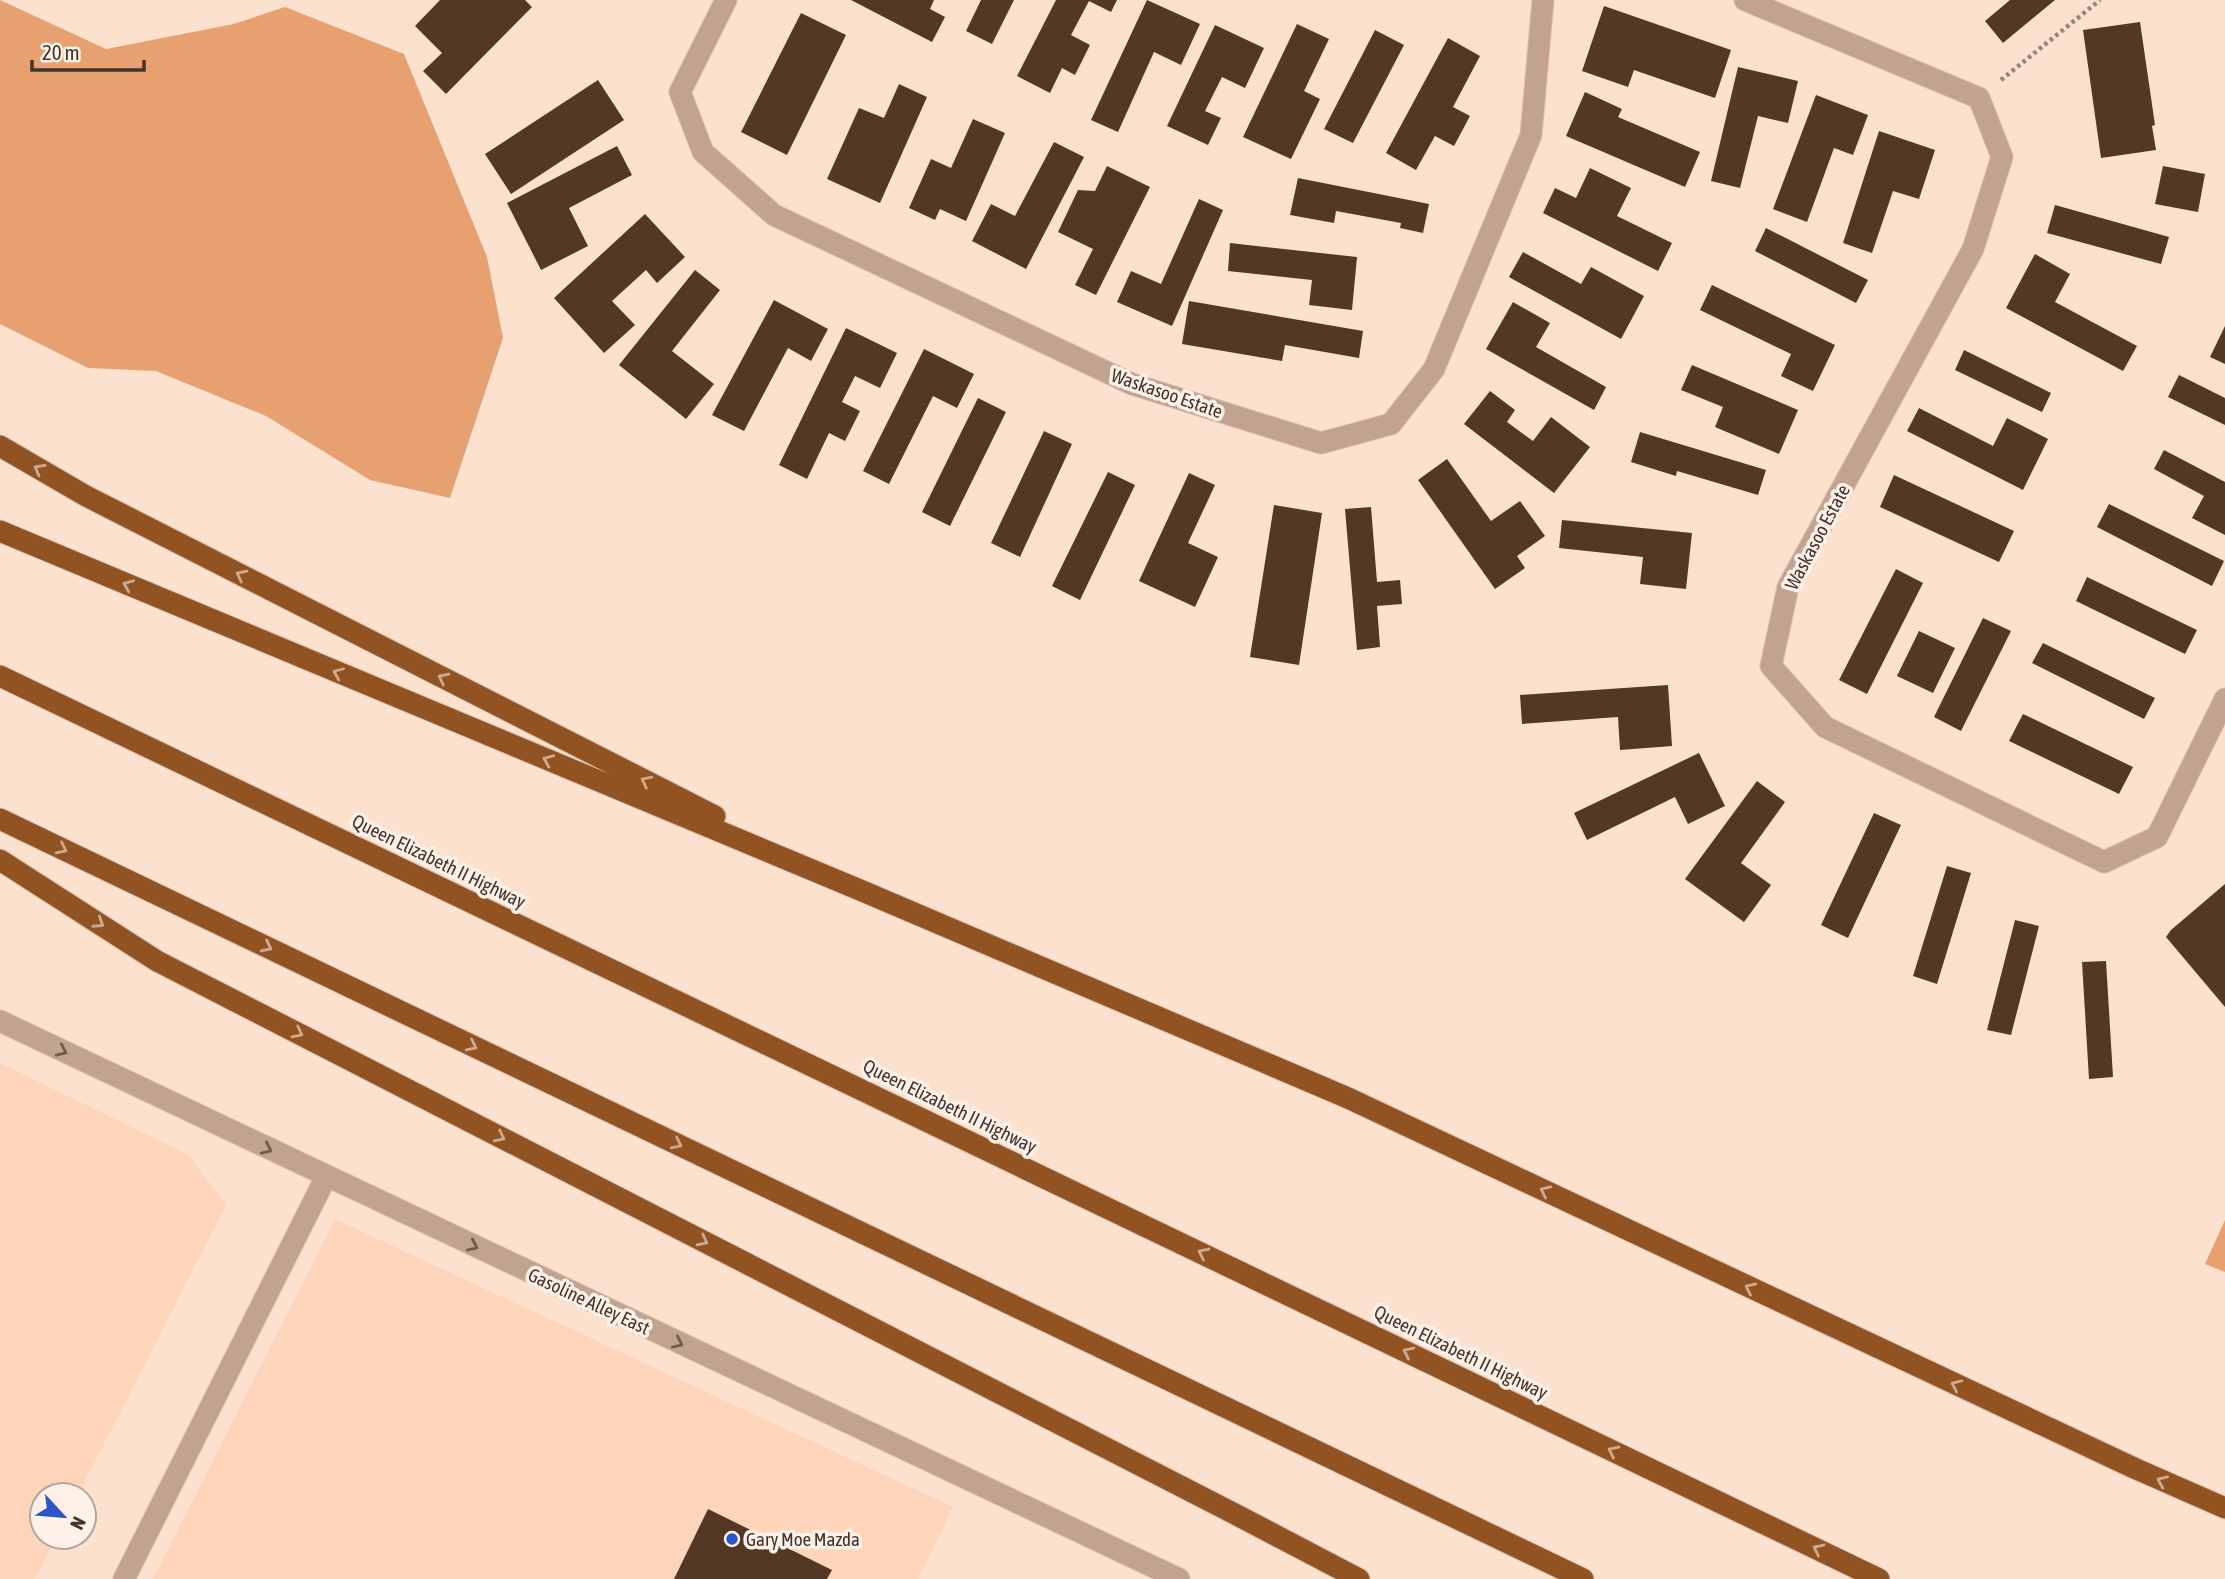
<svg xmlns="http://www.w3.org/2000/svg" width="2225" height="1579" font-family="'Asap Condensed',sans-serif">
<style>
.built{fill:#fed5ba}
.forest{fill:#e7a171}
.building{fill:#523825}
.lines{fill:none;stroke-linecap:round;stroke-linejoin:round}
.minor-casing{stroke:#d7beae;stroke-width:23}
.highway-casing{stroke:#d7beae;stroke-width:23}
.path{stroke:#988478;stroke-width:4.5;stroke-dasharray:3.5 3.5;stroke-linecap:butt}
.minor{stroke:#c2a38f;stroke-width:21}
.highway{stroke:#925323;stroke-width:21}
.oneway{stroke:#ceaa8f}
.oneway2{stroke:#6f5b4f}
.poi-dot{fill:#2c56c5;stroke:#fff1e8;stroke-width:2.5}
.labels{text-anchor:middle;dominant-baseline:central;stroke-width:7;stroke-linejoin:round;paint-order:stroke}
.street-label{font-size:19px;fill:#42342c;stroke:#fff1e8}
.poi-label{font-size:19px;fill:#42342c;stroke:#fff1e8;text-anchor:start}
</style>
<rect width="100%" height="100%" fill="#fce1cf"/>
<path class="built" d="M0 1063 189 1155 226 1205 78 1495H42V1537H57L35 1579H0Z
M335 1219 953 1507 918 1579H153Z"/>
<path class="forest" d="M0 0 106 49 234 24 285 7 404 54 487 257 503 338 450 498 370 480 266 416 156 371 88 368 0 324Z
M2225 1220V1272L2205 1264Z"/>
<path class="building" d="M440 0H525L532 7 446 94 423 71 442 53 415 26Z
M851 0H934L930 9 945 17 932 42Z
M981 0H1014L992 44 966 31Z
M1056 0H1117L1111 12 1089 1 1071 35 1090 45 1075 75 1062 68 1050 93 1017 76Z
M1147 0 1200 24 1181 65 1154 52 1118 132 1091 120Z
M2010 0H2055L2003 43 1985 21Z
M1604 6 1731 50 1715 98 1634 70 1628 87 1582 71Z
M801 13 846 35 787 155 741 132Z
M2140 22 2155 125 2152 126 2156 150 2101 158 2083 30Z
M1297 24 1329 39 1304 91 1320 99 1291 159 1243 137Z
M1215 25 1264 48 1245 88 1222 77 1205 111 1221 118 1208 145 1167 126Z
M1375 30 1404 45 1353 143 1324 129Z
M1448 38 1480 56 1453 107 1470 116 1454 146 1435 136 1416 170 1386 153Z
M1738 67 1798 81 1788 123 1758 116 1740 188 1711 181Z
M598 80 624 120 511 194 485 154Z
M899 84 927 97 880 203 827 179 859 108 884 118Z
M1585 92 1622 109 1618 117 1700 152 1685 187 1566 136Z
M1816 95 1868 115 1853 155 1834 148 1807 222 1773 209Z
M973 119 1005 133 966 221 940 209 935 220 909 208 931 159 951 168Z
M1879 131 1935 150 1919 199 1893 191 1872 253 1843 243Z
M1054 142 1084 157 1026 269 972 241 991 204 1015 216Z
M617 146 632 175 569 208 588 246 541 270 507 203Z
M1107 166 1150 187 1096 295 1075 285 1093 249 1058 232 1078 190 1095 191Z
M2163 166 2205 174 2198 212 2155 204Z
M1590 168 1631 188 1617 216 1672 243 1658 271 1543 213 1555 188 1576 198Z
M1298 178 1429 204 1423 233 1400 228 1401 223 1336 211 1334 223 1290 215Z
M1199 199 1223 210 1172 326 1117 302 1131 271 1161 284Z
M2055 205 2169 237 2161 264 2047 233Z
M645 214 685 257 657 283 646 270 612 301 635 325 604 353 554 298Z
M1766 228 1868 280 1856 303 1755 251Z
M1230 243 1357 257 1352 310 1309 305 1312 280 1228 271Z
M1523 252 1581 284 1591 267 1644 296 1621 339 1509 277Z
M2035 254 2070 274 2055 302 2137 346 2123 371 2006 308Z
M695 270 720 290 672 351 714 384 686 419 619 365Z
M1712 285 1835 345 1813 391 1781 376 1791 354 1700 310Z
M774 300 828 329 811 361 788 348 744 431 712 415Z
M1189 301 1363 331 1359 358 1285 345 1282 361 1182 344Z
M1513 302 1550 323 1536 347 1606 387 1594 410 1486 349Z
M2225 326V364L2210 357Z
M846 328 897 353 880 388 855 376 842 402 860 411 845 441 829 433 807 479 779 465Z
M924 349 974 374 957 408 933 396 889 484 863 471Z
M1964 350 2051 393 2042 412 1955 370Z
M1692 365 1798 410 1779 454 1715 427 1723 407 1681 390Z
M2179 375 2225 398V425L2168 397Z
M1490 391 1515 410 1507 422 1533 441 1551 417 1590 447 1554 493 1464 424Z
M978 398 1006 412 950 526 922 512Z
M1919 408 1993 446 2007 418 2048 439 2023 490 1907 431Z
M1044 431 1072 444 1020 557 991 543Z
M1640 432 1766 470 1758 495 1677 471 1676 476 1631 462Z
M2164 450 2225 482V535L2192 518 2204 496 2154 469Z
M1447 459 1491 521 1520 501 1545 536 1517 556 1525 568 1495 589 1418 480Z
M1108 472 1135 485 1080 600 1052 586Z
M1189 473 1215 485 1188 543 1218 557 1195 607 1139 581Z
M1894 475 2014 531 1999 562 1880 507Z
M2109 504 2224 561 2212 586 2097 527Z
M1274 505 1322 513 1299 665 1250 657Z
M1371 507 1377 582 1400 580 1402 604 1377 606 1380 647 1357 650 1345 509Z
M1562 520 1692 533 1686 589 1640 584 1643 557 1559 548Z
M1896 569 1923 583 1867 694 1839 680Z
M2087 577 2197 630 2185 654 2076 601Z
M1983 618 2011 631 1961 731 1934 717Z
M1919 631 1955 648 1933 693 1897 676Z
M2043 643 2155 698 2144 719 2032 663Z
M1668 685 1672 746 1620 750 1618 717 1522 724 1520 695Z
M2023 714 2133 767 2119 794 2009 741Z
M1699 753 1725 806 1688 824 1675 797 1587 840 1574 813Z
M1757 781 1785 802 1741 863 1771 885 1744 922 1685 879Z
M1874 813 1901 825 1848 938 1821 925Z
M1947 866 1971 873 1937 984 1913 976Z
M2225 884V1007L2166 937 2171 930Z
M2015 920 2039 926 2011 1035 1987 1030Z
M2106 961 2113 1077 2089 1079 2082 962Z
M708 1509 832 1570 827 1579H674Z"/>
<g class="lines">
<defs>
<path id="minor" d="M726 0 680 92 703 152 774 215 1132 384 1321 443 1391 424 1434 369 1531 135 1543 0
M1745 0 1979 98 2002 157 1973 249 1788 587 1771 666 1825 727 2104 862 2157 837 2225 699
M0 1021 1179 1579
M124 1579 326 1177"/>
<path id="highway" d="M0 446 86 496 715 816
M0 531 860 890 1348 1098 2134 1468 2225 1508
M0 676 1879 1579
M0 819 1583 1579
M0 860 157 961 1233 1513 1359 1579"/>
</defs>
<use href="#minor" class="minor-casing"/>
<use href="#highway" class="highway-casing"/>
<path class="path" d="M2001 80 2100 0"/>
<use href="#minor" class="minor"/>
<use href="#highway" class="highway"/>
</g>
<defs><path id="oneway-chevron" d="M-2-3.5L2.5 0L-2 3.5" fill="none" stroke-width="1.6" stroke-linecap="round" stroke-linejoin="round" transform="scale(1.75)"/></defs>
<g class="oneway">
<use href="#oneway-chevron" transform="translate(39 469) rotate(-150)"/>
<use href="#oneway-chevron" transform="translate(241 575) rotate(-153)"/>
<use href="#oneway-chevron" transform="translate(128 585) rotate(-157)"/>
<use href="#oneway-chevron" transform="translate(338 673) rotate(-157)"/>
<use href="#oneway-chevron" transform="translate(443 678) rotate(-153)"/>
<use href="#oneway-chevron" transform="translate(548 760) rotate(-157)"/>
<use href="#oneway-chevron" transform="translate(646 781) rotate(-153)"/>
<use href="#oneway-chevron" transform="translate(62 849) rotate(26)"/>
<use href="#oneway-chevron" transform="translate(99 923) rotate(33)"/>
<use href="#oneway-chevron" transform="translate(267 947) rotate(26)"/>
<use href="#oneway-chevron" transform="translate(298 1033) rotate(27)"/>
<use href="#oneway-chevron" transform="translate(472 1046) rotate(26)"/>
<use href="#oneway-chevron" transform="translate(500 1137) rotate(27)"/>
<use href="#oneway-chevron" transform="translate(677 1144) rotate(26)"/>
<use href="#oneway-chevron" transform="translate(1545 1191) rotate(-155)"/>
<use href="#oneway-chevron" transform="translate(703 1241) rotate(27)"/>
<use href="#oneway-chevron" transform="translate(1203 1253) rotate(-154)"/>
<use href="#oneway-chevron" transform="translate(1750 1288) rotate(-155)"/>
<use href="#oneway-chevron" transform="translate(1408 1352) rotate(-154)"/>
<use href="#oneway-chevron" transform="translate(1956 1385) rotate(-155)"/>
<use href="#oneway-chevron" transform="translate(1613 1451) rotate(-154)"/>
<use href="#oneway-chevron" transform="translate(2162 1481) rotate(-156)"/>
<use href="#oneway-chevron" transform="translate(1818 1549) rotate(-154)"/>
</g>
<g class="oneway2">
<use href="#oneway-chevron" transform="translate(62 1051) rotate(25)"/>
<use href="#oneway-chevron" transform="translate(267 1149) rotate(25)"/>
<use href="#oneway-chevron" transform="translate(473 1246) rotate(25)"/>
<use href="#oneway-chevron" transform="translate(678 1343) rotate(25)"/>
</g>
<circle class="poi-dot" cx="732" cy="1539" r="7"/>
<g class="labels">
<g class="street-label">
<text transform="translate(1167 393) rotate(19)">Waskasoo Estate</text>
<text transform="translate(1817 537) rotate(-62)">Waskasoo Estate</text>
<text transform="translate(439 861) rotate(26)">Queen Elizabeth II Highway</text>
<text transform="translate(950 1106) rotate(26)">Queen Elizabeth II Highway</text>
<text transform="translate(589 1301) rotate(25)">Gasoline Alley East</text>
<text transform="translate(1461 1352) rotate(26)">Queen Elizabeth II Highway</text>
</g>
<g class="poi-label">
<text x="746" y="1539">Gary Moe Mazda</text>
</g>
</g>
<g transform="translate(63 1516) rotate(116)"><circle r="33" fill="#fff1e8" stroke="#b3a59d" stroke-width="2"/>
<path d="M0-5L12 26L0 18L-12 26Z" fill="#2c56c5"/>
<text y="-10" font-size="19" font-weight="bold" text-anchor="middle" fill="#42342c">N</text>
</g>
<path d="M32 60v10h112v-10" fill="none" stroke="#42342c" stroke-width="3.5"/>
<text x="42" y="60" font-size="21" fill="#42342c" stroke="#fff1e8" stroke-width="5" paint-order="stroke">20 m</text>
</svg>
